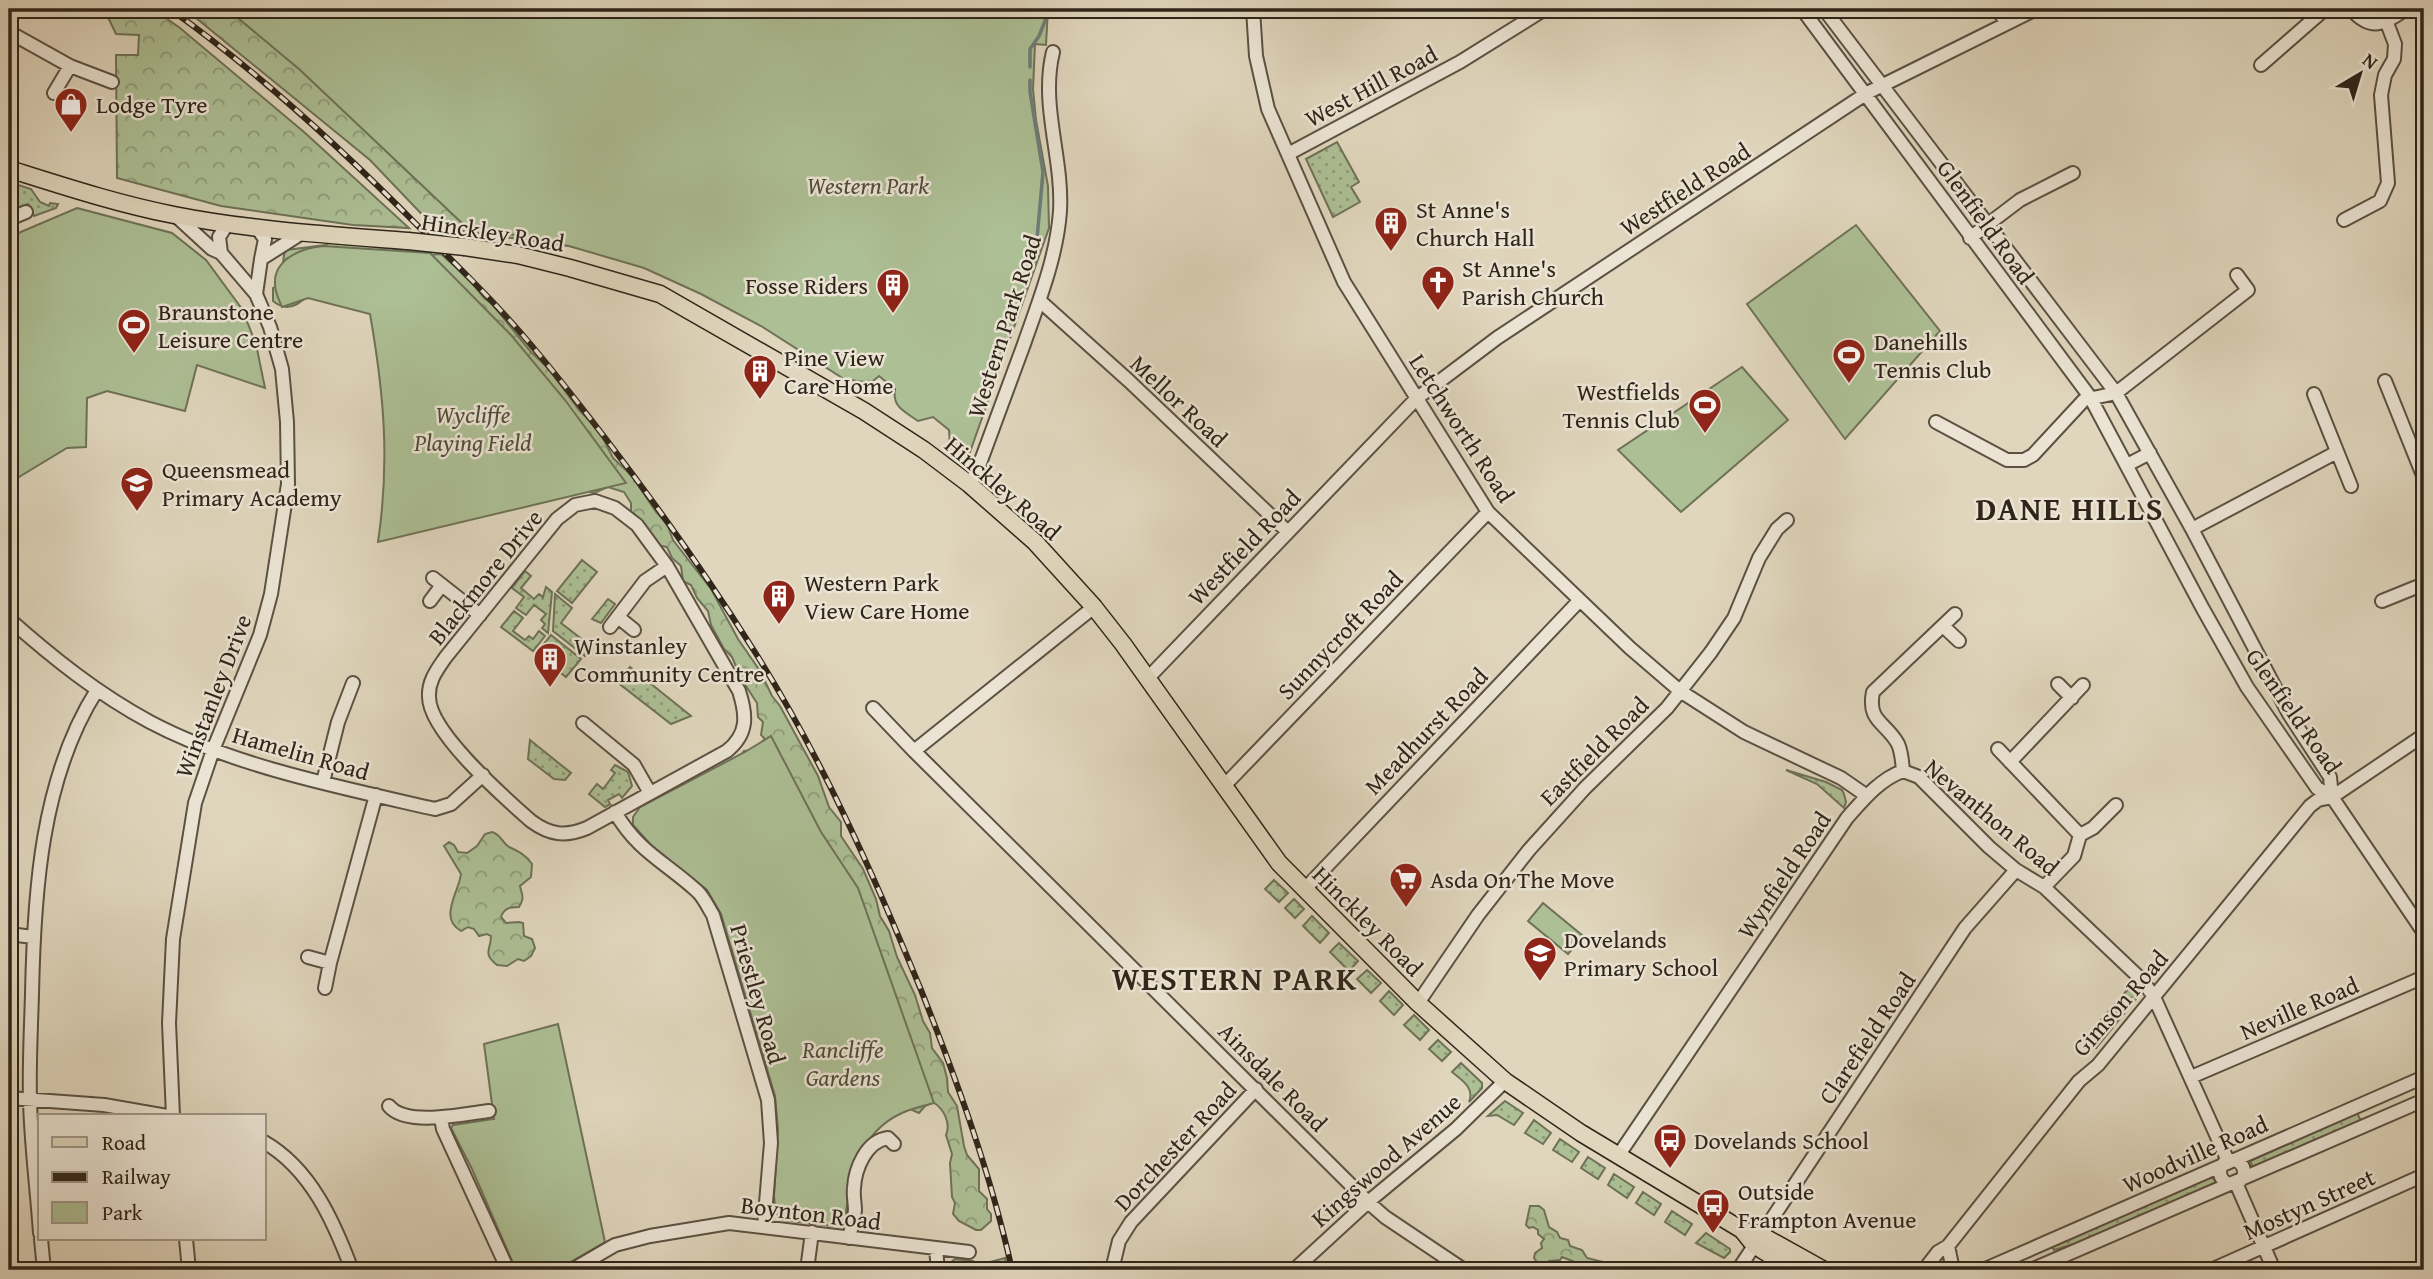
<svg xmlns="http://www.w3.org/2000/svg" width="2433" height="1279" font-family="'Gentium Book Plus',serif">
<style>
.grass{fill:url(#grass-dots);stroke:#6e7258;stroke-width:2}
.forest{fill:url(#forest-crowns);stroke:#6e7258;stroke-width:2}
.green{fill:#adbf95;stroke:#6e7258;stroke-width:2}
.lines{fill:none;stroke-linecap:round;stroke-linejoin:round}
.stream{stroke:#6c7d78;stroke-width:3.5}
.minor-casing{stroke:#5b5143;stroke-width:16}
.major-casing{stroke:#2f251a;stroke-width:19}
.minor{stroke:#ebe4d4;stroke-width:12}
.major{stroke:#e0d6bd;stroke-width:16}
.rail-casing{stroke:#2f251a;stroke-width:6}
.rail{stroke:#ebe4d4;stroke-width:3.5;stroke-dasharray:10;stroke-linecap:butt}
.major-bridge-casing{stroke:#2f251a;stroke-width:19;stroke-linecap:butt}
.major-bridge{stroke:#e0d6bd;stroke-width:16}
.labels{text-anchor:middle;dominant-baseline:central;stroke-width:5;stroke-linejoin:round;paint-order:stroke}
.street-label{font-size:24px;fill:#2f251a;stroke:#ebe4d4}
.poi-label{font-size:24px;fill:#2f251a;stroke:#ebe4d4;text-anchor:start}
.park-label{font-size:24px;font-style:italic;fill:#4e4c39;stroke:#ebe4d4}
.district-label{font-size:32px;font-weight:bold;letter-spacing:2px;fill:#2f251a;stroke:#ebe4d4}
</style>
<defs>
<pattern id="grass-dots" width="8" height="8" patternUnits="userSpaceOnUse" patternTransform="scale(1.75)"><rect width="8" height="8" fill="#adbf95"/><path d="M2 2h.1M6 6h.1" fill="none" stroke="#8d9b79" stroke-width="1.8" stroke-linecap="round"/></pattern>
<pattern id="forest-crowns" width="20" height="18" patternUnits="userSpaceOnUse" patternTransform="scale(1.75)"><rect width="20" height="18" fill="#adbf95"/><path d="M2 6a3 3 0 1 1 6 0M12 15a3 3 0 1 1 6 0" fill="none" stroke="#8d9b79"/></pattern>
</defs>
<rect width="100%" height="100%" fill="#e0d6bd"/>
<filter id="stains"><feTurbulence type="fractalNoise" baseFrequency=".00286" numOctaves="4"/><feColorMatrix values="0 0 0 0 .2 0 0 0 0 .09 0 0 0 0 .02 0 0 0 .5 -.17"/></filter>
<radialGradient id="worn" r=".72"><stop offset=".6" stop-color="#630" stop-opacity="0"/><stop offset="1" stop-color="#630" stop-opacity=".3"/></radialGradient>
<path class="grass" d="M1337 142 1359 182 1351 187 1360 202 1333 217 1306 159Z
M9 182 31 189 40 202 49 206 50 203 58 204 56 208 34 216 28 204 9 212Z
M582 560 597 572 572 603 557 591Z
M525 571 531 576 521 588 534 599 539 594 543 597 546 587 552 592 548 633 542 628 545 624 541 620 546 614 534 605 526 615 516 608 524 597 512 588Z
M555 594 572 608 561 623 592 647 585 656 553 631Z
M608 599 615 604 601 623 592 619Z
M514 611 523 618 513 631 525 640 529 636 533 639 539 631 545 636 533 651 501 627Z
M551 635 581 659 566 677 536 654Z
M630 667 691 716 671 724 617 682Z
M530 740 571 773 565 780 554 779 528 759Z
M615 765 628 772 632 786 622 798 619 794 608 800 610 804 605 807 589 794 597 784 603 789 615 773 611 770Z
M1786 770 1826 782 1842 790 1844 794 1846 802 1844 808 1817 784Z
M1274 880 1288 893 1279 902 1265 889Z
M1294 899 1304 909 1295 918 1285 908Z
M1312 916 1329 933 1320 943 1303 926Z
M1339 943 1358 961 1349 971 1330 952Z
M1367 970 1381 983 1371 993 1357 979Z
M2129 988 2135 990 2136 999 2096 1048 2088 1042 2087 1036Z
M1389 991 1403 1005 1394 1015 1380 1001Z
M1414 1015 1429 1030 1420 1040 1404 1025Z
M1438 1040 1451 1052 1442 1061 1429 1049Z
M1461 1063 1482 1083V1088L1469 1102C1475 1088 1462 1080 1452 1072Z
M1505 1101 1523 1113 1514 1125 1497 1115 1488 1116Z
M2357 1113 2362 1123 2254 1170 2250 1161Z
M1534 1120 1551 1133 1543 1144 1525 1133Z
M1560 1139 1579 1152 1572 1162 1553 1150Z
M1588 1157 1605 1168 1598 1179 1581 1168Z
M1614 1174 1634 1187 1627 1198 1608 1185Z
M2213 1176 2217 1186 2108 1234 2054 1250 2052 1247Z
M1643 1192 1661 1204 1654 1215 1636 1203Z
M1672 1211 1692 1224 1685 1235 1665 1222Z
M1706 1233 1730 1249V1252L1724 1258 1696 1243Z
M955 1259 973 1261 979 1265 980 1270H948L950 1263Z"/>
<path class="forest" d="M104 9H153L180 28 304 132 409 228 353 225 221 206 117 178 116 55H138L139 35 116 34Z
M185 9H253L642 262 569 246 434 227 370 160Z
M332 240 379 244 395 249 415 247 426 255 441 254 469 279 484 298 492 304 531 352 549 369 579 410 599 430 613 458 632 476 656 512 667 524 673 540 711 589 738 639 760 671 772 696 780 706 818 776 829 807 841 822V836L863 869 876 899 880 916 889 931 897 957 915 995 923 1021 930 1033 932 1048 943 1063 947 1078 948 1092 957 1106 964 1146 967 1155 979 1169V1191L987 1199V1209L991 1214V1221L981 1230H976L959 1221 953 1214 955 1203 952 1197 950 1163 952 1154 946 1135C951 1123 944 1109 933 1102L925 1106 919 1113 905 1107 741 755 744 751 753 750 765 739 761 735 763 722 758 717 757 703 742 680 732 657 724 649 711 625 708 611 697 598 691 585 683 581 681 566 672 558 667 547 655 545 631 513V503L624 492 608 487 594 493 585 491 491 348 308 295C298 306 286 312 273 301V288L280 284 284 255 286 250 326 245Z
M492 832C502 835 501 842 509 847 518 851 526 855 532 864L531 877 520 886C522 896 525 897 519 907 510 907 504 908 501 917L506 923 519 922 523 923 524 936 532 939 535 948 531 956 524 961 518 959 507 966 497 965C482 953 491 950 491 936L487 934 479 936 474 929 468 927 461 931C438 918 459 892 461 874L444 846 449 842 454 845 458 852 467 853 477 846 485 834Z
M1530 1206H1539L1544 1210 1549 1227 1557 1232 1560 1238 1568 1240 1570 1246 1582 1250 1587 1258 1611 1264 1619 1270H1575V1262L1562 1257 1560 1260 1549 1261 1543 1266 1539 1265 1534 1258 1535 1253 1542 1248 1541 1243 1544 1239 1538 1234V1230L1533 1227 1529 1228 1526 1225Z
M1005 1258 1007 1270H981L979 1265Z"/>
<path class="green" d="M227 9H1048L1046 45 1035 44 1033 89 1036 120 1048 186 1049 228 970 452 966 456 961 455 950 446 949 430 933 417 918 421C904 411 892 407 895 389L879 376 873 381 864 382 844 379 761 326 701 294 644 268 569 246 464 225 299 69Z
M77 208 172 233 206 260 242 309 256 344 265 388 197 365 185 411 107 391 87 398 86 447 67 448 9 483V237Z
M1856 225 1940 331 1845 439 1747 304Z
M323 246 430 253 511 335 565 400 626 483 378 542C390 461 384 394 370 314L308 298 282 307C279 300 275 292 275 285 273 259 302 248 323 246Z
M1742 367 1788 420 1681 512 1618 450Z
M771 736 821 832 858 888 934 1103C924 1106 912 1108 902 1113 858 1133 850 1178 845 1220L833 1226 783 1220 776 1214 774 1196 778 1129 775 1096 721 914 707 890 652 846 633 825V817L640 807 745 752Z
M1543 903 1583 936 1568 954 1528 921Z
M558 1024 605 1242 557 1270H516L472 1169 451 1128 453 1125 494 1119 484 1044Z"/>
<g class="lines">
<path class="stream" d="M1030 67V49L1039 36 1045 21 1046 9
M1030 80V92L1043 172 1035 261"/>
<defs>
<path id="minor" d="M1253 9 1256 56 1268 109 1344 282 1488 512 1630 648 1680 691 1744 732 1841 778 1867 796
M1802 9 2090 397 2203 609 2247 687 2317 788 2332 797 2424 933
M1824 9 2116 393 2192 529 2289 714 2330 777 2332 797
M1997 9 2006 22
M2351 9C2371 32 2384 24 2406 9
M9 32 70 66 112 82
M2261 65 2325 9
M54 93 70 66
M1288 154 1460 62 1545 9
M175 215 212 249 221 253 256 294 261 259 302 233
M9 219 26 212
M2344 220 2380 201 2388 183 2381 95 2385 75 2394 59 2395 44 2387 23
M256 227 265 239 261 259
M1970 238 2020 200 2073 173
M221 253 219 237 228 223
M1040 301 1129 381 1288 532
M2385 381 2424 478
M2314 394 2351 486
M1936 422 2007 460H2024L2033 455 2084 400 2116 393 2248 290 2237 275
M2127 465 2150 453
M969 484 976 474C992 431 1008 387 1024 344 1039 301 1057 256 1060 211 1063 157 1040 105 1053 52
M595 501 615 508 637 525 667 566 739 691C747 716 748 734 727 751L587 828C565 837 550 835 531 821 505 798 429 732 429 697 428 681 437 670 445 658L557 519 575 505Z
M2192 529 2337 452
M433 578 480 615
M430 601 442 585
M2382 601 2424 584
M1094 607 914 751 1368 1202 1385 1217 1464 1270
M1955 614 1873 692C1867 722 1886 722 1898 744 1902 753 1902 762 1903 771L1919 777 1989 847 2016 870 2044 887 2142 980 2154 997 2228 1161
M618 617 634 630
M9 619C53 658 98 694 150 722 233 766 343 788 435 809L451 804 483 775
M1943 626 1959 641
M610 627 645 581 667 566
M1148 678 1416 399 1497 338 1867 93 2036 9
M2058 684 2072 698
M873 708 914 751
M583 723 634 765 650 793
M1998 749 2080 835 2074 856 2044 887
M2010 762 2083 685
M323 782 338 722 353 683
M1223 787 1488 512
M615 812C638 852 667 863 698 892 704 898 708 907 713 915L768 1100 771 1143 764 1227
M2080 835 2093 828 2116 805
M1304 890 1579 601
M9 934 33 937
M308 957 330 963 376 795
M325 988 330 963
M1418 1003 1478 915 1529 850 1585 788 1667 708 1711 652 1734 618 1759 558 1777 529 1787 520
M2191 1077 2424 977
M9 1098 104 1105 167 1116
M389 1106C406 1127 464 1114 489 1111
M173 1116 169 1023 173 939 195 803 213 750 260 635 271 594 288 484 287 422 282 369 270 327 256 294
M441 1118 443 1129 508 1270
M264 1142C311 1169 334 1222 352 1270
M1618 1156 1847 818C1863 800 1880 779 1903 771
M2220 1172a12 12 0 1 1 24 0a12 12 0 1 1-24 0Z
M2236 1183 2274 1270
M40 1233C37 1189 31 1144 30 1100 29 1065 31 1029 32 994 34 893 41 778 97 690
M849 1238C851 1229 854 1219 855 1210 855 1203 853 1196 854 1188 855 1169 866 1141 888 1138L894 1144
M41 1239 44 1270
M186 1239 189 1270
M1948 1246 1953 1270
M936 1249 938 1270
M572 1270 615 1245 650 1236 729 1223 969 1252
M807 1270 812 1232
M1112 1270 1119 1241 1131 1222 1256 1089
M1294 1270 1368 1202 1456 1129 1505 1081
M1738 1270 1965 928 2016 870
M1924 1270 1938 1252 1948 1246 2079 1081 2098 1065 2310 806 2318 800 2332 797 2424 735
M1983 1270 2424 1077
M2031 1270 2424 1100
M2211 1270 2424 1175"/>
<path id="major" d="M9 169C63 186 118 204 174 215 250 230 330 235 408 241
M465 247 518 255 570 268 660 294 864 411 924 450 969 484 1035 542 1094 607 1123 644 1279 863 1418 1003 1505 1081 1581 1133 1742 1230 1761 1235 1824 1270
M1742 1230 1754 1245 1794 1270"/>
</defs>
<use href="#minor" class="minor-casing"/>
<use href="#major" class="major-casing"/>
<use href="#minor" class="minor"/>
<use href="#major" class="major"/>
<defs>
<path id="rail" d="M170 9C260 73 343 150 421 229 452 261 484 291 513 324 546 361 576 400 606 439 658 507 707 576 753 649 821 756 873 873 921 990 957 1081 991 1174 1012 1270"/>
</defs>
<use href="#rail" class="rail-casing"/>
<use href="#rail" class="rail"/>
<defs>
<path id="major-bridge" d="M408 241 465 247"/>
</defs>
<use href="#major-bridge" class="major-bridge-casing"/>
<use href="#major-bridge" class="major-bridge"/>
</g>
<defs>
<symbol id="shop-pin" viewBox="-11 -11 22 30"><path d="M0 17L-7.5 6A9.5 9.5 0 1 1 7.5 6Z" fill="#8f2418" stroke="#ebe4d4"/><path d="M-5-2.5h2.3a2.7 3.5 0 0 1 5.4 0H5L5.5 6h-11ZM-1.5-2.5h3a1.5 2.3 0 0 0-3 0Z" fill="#fff"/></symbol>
<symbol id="building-pin" viewBox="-11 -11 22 30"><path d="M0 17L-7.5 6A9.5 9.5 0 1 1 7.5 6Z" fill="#8f2418" stroke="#ebe4d4"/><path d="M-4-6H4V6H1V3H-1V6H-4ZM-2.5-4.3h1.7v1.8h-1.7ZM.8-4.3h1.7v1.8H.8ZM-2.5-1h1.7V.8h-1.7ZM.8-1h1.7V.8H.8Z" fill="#fff"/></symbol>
<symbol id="church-pin" viewBox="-11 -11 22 30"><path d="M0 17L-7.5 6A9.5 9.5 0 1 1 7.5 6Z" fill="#8f2418" stroke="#ebe4d4"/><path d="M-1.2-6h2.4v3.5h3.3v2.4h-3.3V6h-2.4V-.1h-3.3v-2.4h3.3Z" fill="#fff"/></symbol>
<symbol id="stadium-pin" viewBox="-11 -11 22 30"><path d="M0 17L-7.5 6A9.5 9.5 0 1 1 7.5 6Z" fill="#8f2418" stroke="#ebe4d4"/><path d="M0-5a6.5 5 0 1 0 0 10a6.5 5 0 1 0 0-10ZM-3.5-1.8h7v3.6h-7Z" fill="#fff"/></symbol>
<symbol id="school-pin" viewBox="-11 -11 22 30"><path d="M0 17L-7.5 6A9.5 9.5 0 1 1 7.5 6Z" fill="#8f2418" stroke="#ebe4d4"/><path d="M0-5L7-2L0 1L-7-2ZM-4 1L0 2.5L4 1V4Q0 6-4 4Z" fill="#fff"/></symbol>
<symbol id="supermarket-pin" viewBox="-11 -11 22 30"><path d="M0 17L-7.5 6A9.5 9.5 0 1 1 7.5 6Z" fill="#8f2418" stroke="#ebe4d4"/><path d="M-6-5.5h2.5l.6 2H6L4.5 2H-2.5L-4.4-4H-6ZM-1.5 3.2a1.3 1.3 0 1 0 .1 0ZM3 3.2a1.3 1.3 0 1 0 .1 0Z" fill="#fff"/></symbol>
<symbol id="bus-pin" viewBox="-11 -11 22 30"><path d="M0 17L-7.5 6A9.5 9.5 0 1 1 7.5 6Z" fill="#8f2418" stroke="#ebe4d4"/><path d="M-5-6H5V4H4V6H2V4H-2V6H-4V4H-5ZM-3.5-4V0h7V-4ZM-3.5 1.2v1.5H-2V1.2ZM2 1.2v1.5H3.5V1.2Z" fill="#fff"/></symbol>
</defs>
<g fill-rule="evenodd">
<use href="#shop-pin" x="52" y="85" width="38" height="52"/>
<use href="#building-pin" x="1372" y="204" width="38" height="52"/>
<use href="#church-pin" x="1419" y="263" width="38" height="52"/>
<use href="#building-pin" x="874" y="266" width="38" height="52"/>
<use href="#stadium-pin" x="115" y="306" width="38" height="52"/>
<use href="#stadium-pin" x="1830" y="336" width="38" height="52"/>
<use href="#building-pin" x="741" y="352" width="38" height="52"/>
<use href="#stadium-pin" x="1686" y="386" width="38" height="52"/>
<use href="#school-pin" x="118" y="464" width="38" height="52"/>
<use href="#building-pin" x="760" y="577" width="38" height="52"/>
<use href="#building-pin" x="531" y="640" width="38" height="52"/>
<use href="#supermarket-pin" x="1387" y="860" width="38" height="52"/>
<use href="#school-pin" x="1521" y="934" width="38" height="52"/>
<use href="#bus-pin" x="1651" y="1121" width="38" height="52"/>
<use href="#bus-pin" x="1694" y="1186" width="38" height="52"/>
</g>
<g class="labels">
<g class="street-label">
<text transform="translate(1371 86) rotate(-28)">West Hill Road</text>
<text transform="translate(1685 189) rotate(-33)">Westfield Road</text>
<text transform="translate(1986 222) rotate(54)">Glenfield Road</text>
<text transform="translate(493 232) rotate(9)">Hinckley Road</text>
<text transform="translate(1004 326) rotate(-72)">Western Park Road</text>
<text transform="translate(1179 401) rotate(43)">Mellor Road</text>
<text transform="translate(1462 428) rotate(57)">Letchworth Road</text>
<text transform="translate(1003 488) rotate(41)">Hinckley Road</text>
<text transform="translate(1244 547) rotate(-46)">Westfield Road</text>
<text transform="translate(485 577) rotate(-51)">Blackmore Drive</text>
<text transform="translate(1340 635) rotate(-46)">Sunnycroft Road</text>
<text transform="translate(213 696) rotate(-69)">Winstanley Drive</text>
<text transform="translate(2294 711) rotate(55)">Glenfield Road</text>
<text transform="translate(1426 731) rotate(-46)">Meadhurst Road</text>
<text transform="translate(1594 751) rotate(-45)">Eastfield Road</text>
<text transform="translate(301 753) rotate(16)">Hamelin Road</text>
<text transform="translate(1992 817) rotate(40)">Nevanthon Road</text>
<text transform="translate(1784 875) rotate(-56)">Wynfield Road</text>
<text transform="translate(1368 921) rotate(45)">Hinckley Road</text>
<text transform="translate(758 994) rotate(74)">Priestley Road</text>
<text transform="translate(2120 1003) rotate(-49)">Gimson Road</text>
<text transform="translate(2299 1008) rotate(-23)">Neville Road</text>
<text transform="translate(1867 1038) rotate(-56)">Clarefield Road</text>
<text transform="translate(1273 1077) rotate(45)">Ainsdale Road</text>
<text transform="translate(1175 1146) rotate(-47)">Dorchester Road</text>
<text transform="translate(2195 1154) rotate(-24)">Woodville Road</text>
<text transform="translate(1386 1160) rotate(-41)">Kingswood Avenue</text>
<text transform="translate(2309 1204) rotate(-24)">Mostyn Street</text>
<text transform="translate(811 1213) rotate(7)">Boynton Road</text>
</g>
<g class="poi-label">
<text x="96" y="104">Lodge Tyre</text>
<text x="1416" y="209">St Anne's<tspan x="1416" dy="28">Church Hall</tspan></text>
<text x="1462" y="268">St Anne's<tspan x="1462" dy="28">Parish Church</tspan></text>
<text x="868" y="285" text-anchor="end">Fosse Riders</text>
<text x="158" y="311">Braunstone<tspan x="158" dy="28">Leisure Centre</tspan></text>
<text x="1874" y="341">Danehills<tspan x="1874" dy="28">Tennis Club</tspan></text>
<text x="784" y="357">Pine View<tspan x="784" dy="28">Care Home</tspan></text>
<text x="1680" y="391" text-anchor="end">Westfields<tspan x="1680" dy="28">Tennis Club</tspan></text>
<text x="162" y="469">Queensmead<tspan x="162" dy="28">Primary Academy</tspan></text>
<text x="804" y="582">Western Park<tspan x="804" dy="28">View Care Home</tspan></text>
<text x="574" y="645">Winstanley<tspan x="574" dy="28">Community Centre</tspan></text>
<text x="1430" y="879">Asda On The Move</text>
<text x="1564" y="939">Dovelands<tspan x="1564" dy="28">Primary School</tspan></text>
<text x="1694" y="1140">Dovelands School</text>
<text x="1738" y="1191">Outside<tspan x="1738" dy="28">Frampton Avenue</tspan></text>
</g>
<g class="park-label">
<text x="868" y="185">Western Park</text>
<text x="473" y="414">Wycliffe<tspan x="473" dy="28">Playing Field</tspan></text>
<text x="843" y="1049">Rancliffe<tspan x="843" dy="28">Gardens</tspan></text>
</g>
<g class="district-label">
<text x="2070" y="508">DANE HILLS</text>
<text x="1235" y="978">WESTERN PARK</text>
</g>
</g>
<rect width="2433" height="1279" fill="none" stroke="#e0d6bd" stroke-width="35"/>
<rect x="10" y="10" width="2412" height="1258" fill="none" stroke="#2f251a" stroke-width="3.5"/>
<rect x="18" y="18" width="2398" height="1244" fill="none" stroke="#2f251a" stroke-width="2"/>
<rect x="38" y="1114" width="228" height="126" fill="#ebe4d4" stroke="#a0988a" stroke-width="2"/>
<rect x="52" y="1137" width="35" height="10" fill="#e0d6bd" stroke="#a0988a" stroke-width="2"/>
<text x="102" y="1150" font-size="21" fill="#2f251a">Road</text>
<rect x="52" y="1172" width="35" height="10" fill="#2f251a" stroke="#a0988a" stroke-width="2"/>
<text x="102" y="1184" font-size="21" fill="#2f251a">Railway</text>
<rect x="52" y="1202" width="35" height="21" fill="#adbf95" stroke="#a0988a" stroke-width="2"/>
<text x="102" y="1220" font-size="21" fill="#2f251a">Park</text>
<g transform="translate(2360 74) rotate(38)" stroke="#ebe4d4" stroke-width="5" paint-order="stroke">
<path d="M0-5L12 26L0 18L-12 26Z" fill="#2f251a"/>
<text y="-10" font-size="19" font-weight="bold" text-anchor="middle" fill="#2f251a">N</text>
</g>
<rect width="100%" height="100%" filter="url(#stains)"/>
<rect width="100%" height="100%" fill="url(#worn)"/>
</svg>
